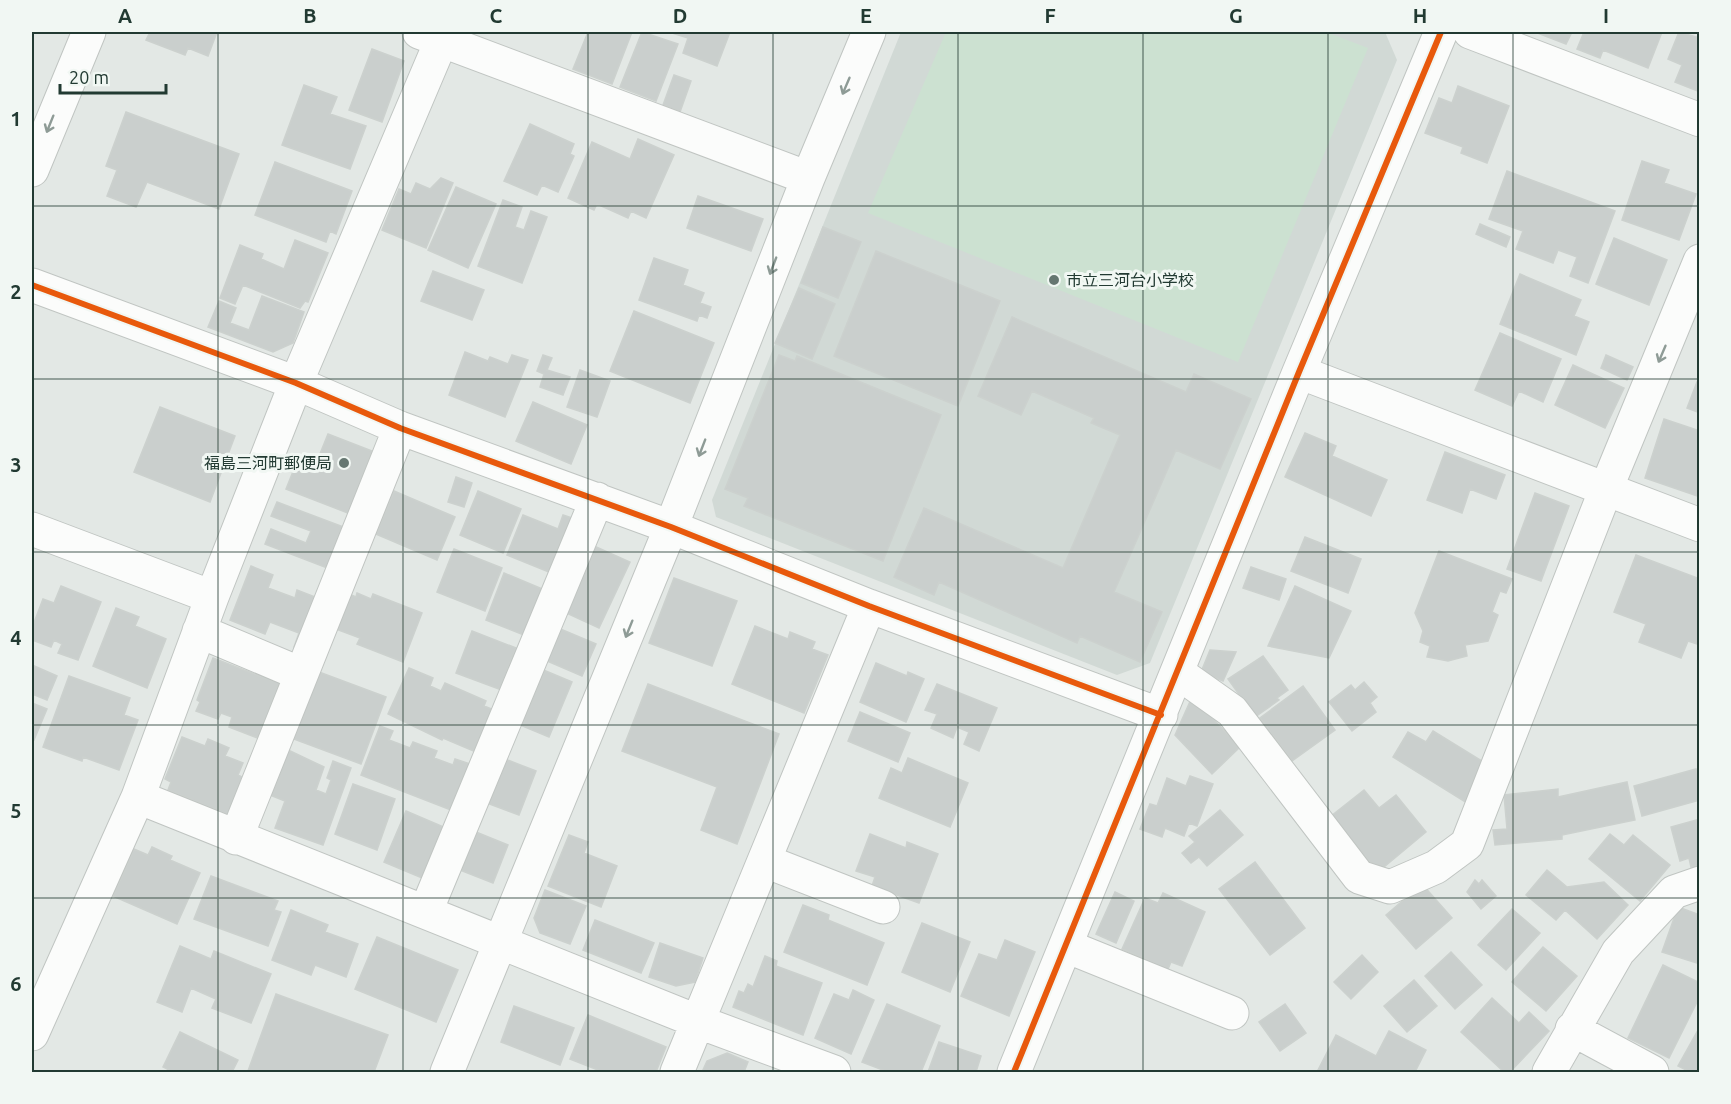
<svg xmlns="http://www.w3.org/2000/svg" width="1731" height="1104" font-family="Ubuntu,'Noto Sans JP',sans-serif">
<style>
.built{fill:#d1d9d5}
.green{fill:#cce1d1}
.building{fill:#cacfcd;stroke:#ccd1ce;stroke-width:1.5}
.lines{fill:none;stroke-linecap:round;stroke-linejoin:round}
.minor-casing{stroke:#c0c5c2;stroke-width:35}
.minor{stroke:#fbfcfb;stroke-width:33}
.cycleway-casing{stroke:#f1f7f3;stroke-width:10}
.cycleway{stroke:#e8590c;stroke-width:6}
.oneway{stroke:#8e9b96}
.grid{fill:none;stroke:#223a32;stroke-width:1.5;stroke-opacity:0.55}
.poi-dot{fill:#667771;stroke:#f1f7f3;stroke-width:2}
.labels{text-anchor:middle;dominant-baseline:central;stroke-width:6;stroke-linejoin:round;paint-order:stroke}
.poi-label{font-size:16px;fill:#223a32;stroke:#f1f7f3;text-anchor:start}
.neatline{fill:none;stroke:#223a32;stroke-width:2}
.grid-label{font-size:20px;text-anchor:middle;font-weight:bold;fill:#223a32}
</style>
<rect width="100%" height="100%" fill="#e3e8e5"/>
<path class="built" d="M901 32H1385L1397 60 1150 663 1117 675 716 517 712 500Z"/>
<path class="green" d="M946 32H1326L1368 48 1238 362 868 213Z"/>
<path class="building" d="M150 32H217L208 56 188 48 185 55 146 40Z
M588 32H632L612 84 573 69Z
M642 32 678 44 656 101 620 87Z
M669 32H730L717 66 683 53 688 38Z
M1535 32H1572L1566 44Z
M1584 32H1662L1648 68 1603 50 1600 58 1577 49Z
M1679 32 1700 38V92L1675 82 1682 65 1668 59Z
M372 49 404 61 382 122 349 110Z
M674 75 691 81 680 112 663 105Z
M304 85 337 97 330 114 366 126 350 169 282 145Z
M1458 86 1509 106 1487 163 1461 153 1463 147 1425 133 1439 98 1452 103Z
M126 112 239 154 219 209 147 182 136 207 107 196 117 170 106 166Z
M530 124 574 144 570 154 574 156 558 192 542 185 537 195 504 181Z
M638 139 674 155 646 218 631 211 628 218 597 204 594 210 568 198 592 142 630 159Z
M1642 161 1669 170 1664 183 1696 194 1679 240 1622 220Z
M275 162 352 191 336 234 330 231 326 242 255 215Z
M1507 171 1615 211 1588 283 1570 276 1577 257 1558 250 1553 263 1516 249 1523 231 1489 219Z
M441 178 453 183 426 248 382 230 399 189 411 194 416 183 430 189Z
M456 187 496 204 468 268 428 250Z
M698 196 763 219 751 251 687 228Z
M503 200 522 207 515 227 524 230 531 211 547 217 522 283 478 266Z
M1480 224 1510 237 1506 247 1476 234Z
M823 227 861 242 838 298 801 283Z
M1614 238 1667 260 1649 305 1596 284Z
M295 240 328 253 308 302 305 301 300 308 243 285 235 304 220 298 240 245 263 254 261 259 284 269Z
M876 251 1000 301 958 406 834 356Z
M654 258 688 270 683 285 704 293 700 303 711 307 707 318 699 315 697 321 639 300Z
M433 271 484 290 472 320 421 301Z
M1520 274 1581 300 1574 316 1589 322 1576 355 1500 324Z
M799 288 835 304 812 359 775 343Z
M262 296 304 312 293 343 273 352 208 327 219 301 236 308 230 323 249 330Z
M634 311 714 343 690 403 610 371Z
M1012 317 1186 392 1194 374 1251 399 1220 469 1176 450 1114 592 1162 612 1140 662 1080 636 1077 643 939 582 934 595 894 577 924 508 1063 568 1120 435 1091 423 1094 418 1032 391 1021 415 978 396Z
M1500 333 1561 359 1543 402 1519 391 1512 406 1475 390Z
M465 352 488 361 490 357 508 364 512 355 528 360 505 417 449 395Z
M543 355 552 358 547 370 570 377 563 395 540 387 544 374 537 371Z
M779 355 795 361 797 356 941 415 883 561 744 506 748 498 725 489Z
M1606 355 1633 367 1627 380 1601 368Z
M1573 365 1624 388 1605 428 1555 405Z
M580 370 610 381 597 417 567 407Z
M1697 382 1700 383V413L1687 408Z
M533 402 587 425 571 464 516 441Z
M160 407 235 436 210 502 134 472Z
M1664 419 1700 431 1697 444 1700 497 1645 478Z
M1305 433 1336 446 1332 456 1387 480 1371 516 1285 477Z
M328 434 377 453 353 515 286 489 296 464 313 471Z
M1445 452 1505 475 1496 499 1470 489 1462 513 1427 500Z
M456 477 472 483 464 507 448 502Z
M394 491 455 517 437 560 376 534Z
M478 491 521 509 503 553 460 535Z
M1535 493 1569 506 1541 581 1507 569Z
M277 502 346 528 330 569 265 544 271 529 306 543 311 531 271 516Z
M523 515 558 529 563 515 578 520 549 572 507 555Z
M1305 537 1361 559 1348 593 1291 571Z
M594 546 630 562 599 628 564 612Z
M454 549 502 568 485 611 437 592Z
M1439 551 1512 579 1506 593 1500 591 1492 612 1498 615 1488 641 1465 645 1467 656 1448 661 1427 657 1430 646 1420 642 1423 631 1415 613Z
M1636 555 1700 579V645L1688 641 1681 658 1639 642 1646 624 1614 612Z
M251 566 273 575 268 588 295 598 297 590 320 599 301 650 294 647 299 633 270 622 265 634 230 620Z
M1251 567 1286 579 1279 600 1243 588Z
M504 573 547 591 529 637 486 620Z
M674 578 737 601 712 666 649 643Z
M61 586 101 602 78 660 58 653 62 644 54 640 51 647 32 640V628L43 599 54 603Z
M1295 586 1351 611 1329 658 1268 646Z
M357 593 371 599 373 594 422 613 403 662 357 644 360 638 336 629 349 594 356 597Z
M116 608 139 617 135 626 166 639 147 688 93 666Z
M755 626 788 639 790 632 815 642 812 649 828 655 804 713 732 684Z
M558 628 596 644 582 676 545 660Z
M472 631 516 648 507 671 513 674 507 692 456 673Z
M1210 650 1236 652 1223 681 1201 672Z
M1263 656 1288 690 1277 698 1279 700 1255 717 1228 679Z
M213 658 281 684 260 739 229 727 232 717 221 713 218 719 196 711 200 702 197 700Z
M876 663 907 676 908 672 924 679 906 722 860 702Z
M32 665 57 676 47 700 32 694Z
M409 668 433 678 430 686 441 691 445 683 486 701 484 706 494 710 476 752 443 738 442 740 388 714Z
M541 669 572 682 549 737 518 724Z
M319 672 386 697 361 764 294 739Z
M69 676 130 698 124 715 138 720 119 770 83 757 82 761 43 747Z
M1364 682 1377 697 1370 703 1376 712 1352 731 1329 702 1351 685 1355 690Z
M648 684 779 734 737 844 701 830 717 787 622 751Z
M937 684 997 708 979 751 964 744 969 732 957 727 953 738 931 728 937 714 925 710Z
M1303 686 1335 730 1292 761 1260 718Z
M1192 697 1240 747 1212 774 1175 735Z
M32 703 47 709 34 740 32 739Z
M860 712 910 733 898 762 848 741Z
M380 726 393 731 389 740 410 748 413 742 437 751 434 758 453 765 455 759 470 764 451 810 361 775Z
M1433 731 1490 766 1467 803 1393 757 1408 732 1426 742Z
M182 737 205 746 208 739 229 748 225 756 243 763 238 775 246 779 231 816 168 790 171 782 165 779Z
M286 749 324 767 316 790 326 794 331 780 327 778 333 761 351 768 323 845 275 828 285 801 270 795Z
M908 758 968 783 950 827 879 798 891 768 902 773Z
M505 759 536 771 519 815 487 803Z
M1696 769 1700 782V800L1642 816 1634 786Z
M1190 776 1213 784 1197 826 1189 823 1184 836 1165 828 1162 837 1140 829 1150 804 1157 806 1167 778 1186 786Z
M1627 782 1635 820 1562 835V839L1495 845 1493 830 1507 829 1504 795 1558 789V797Z
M353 784 395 799 377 850 335 834Z
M1364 790 1379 808 1396 795 1426 832 1378 872 1331 816Z
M1220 810 1243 835 1207 866 1199 857 1191 863 1182 853 1195 842 1189 836Z
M406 811 448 829 427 880 384 862Z
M1700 819V865L1691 867 1689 858 1680 861 1671 827Z
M471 830 508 845 493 883 455 868Z
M870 834 906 848 907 842 938 854 919 903 872 886 875 877 856 871Z
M1610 834 1624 845 1633 835 1670 865 1640 901 1589 859Z
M569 835 588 842 584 853 617 866 601 907 548 886Z
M152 847 172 856 170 860 200 873 177 924 113 896 134 849 148 855Z
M1255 862 1305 928 1270 955 1219 889Z
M1547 870 1567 887 1604 882 1628 905 1597 939 1565 910 1556 920 1526 895Z
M211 876 278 901 274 910 281 912 268 946 194 919Z
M1475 880 1479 884 1482 880 1496 896 1481 909 1467 892Z
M1422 884 1452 918 1416 949 1386 915Z
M545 890 586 906 570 944 540 933 534 918Z
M1115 892 1134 901 1116 943 1096 934Z
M1163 893 1205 912 1182 966 1171 962 1168 969 1122 949 1145 898 1158 903Z
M803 905 829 915 828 920 884 943 867 985 784 952Z
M1678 907 1700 915V964L1662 952Z
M1512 909 1540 933 1506 970 1478 945Z
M291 910 328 925 325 932 358 944 346 977 315 965 311 975 272 960Z
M595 920 654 943 641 973 583 950Z
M922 923 970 942 950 992 902 972Z
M377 937 458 970 436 1022 355 989Z
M1005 940 1035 952 1009 1016 961 996 979 954 997 960Z
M660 943 703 958 695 982 676 986 649 977Z
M180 946 211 959 214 951 271 974 251 1023 212 1008 216 999 191 988 182 1012 157 1002Z
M1543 947 1577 976 1546 1011 1512 982Z
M1451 952 1482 985 1455 1009 1425 976Z
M1362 955 1378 972 1351 999 1334 982Z
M765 956 777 961 776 966 822 983 803 1035 733 1007 739 991 744 993 748 984 753 987Z
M1663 965 1700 983V996L1669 1058 1628 1038Z
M1414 980 1437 1006 1407 1032 1384 1006Z
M853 990 874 1000 851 1054 815 1038 834 994 849 1000Z
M276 994 388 1035 374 1072 248 1071Z
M1492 998 1519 1023 1529 1012 1549 1031 1510 1072H1504L1461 1032Z
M887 1004 940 1026 921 1072H888L862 1062Z
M1285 1004 1306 1033 1280 1051 1259 1022Z
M514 1006 574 1028 560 1065 501 1042Z
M588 1015 666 1047 656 1072H603L570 1059Z
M1389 1031 1426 1050 1415 1072H1317L1336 1035 1376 1056Z
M180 1032 238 1060 232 1072H173L163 1067Z
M1697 1032 1700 1033V1072H1690L1678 1066Z
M939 1042 981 1056 976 1072H928Z
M727 1053 748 1062 744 1072H702L707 1061Z"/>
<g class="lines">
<defs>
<path id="minor" d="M419 32 808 178
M1470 32 1700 120
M32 170 89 32
M32 285 296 383 400 428 671 527 869 606 1161 715
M1299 372 1700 525
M32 529 212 597
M199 631 301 674
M1177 672 1232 711 1359 877 1390 887 1436 867 1467 844 1606 489 1700 261
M138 797 699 1022 834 1072
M236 838 400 428
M765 861 883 907
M426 911 597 499
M1066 946 1232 1013
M1572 1029 1652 1072
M32 1034 138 797 212 597 296 383 445 32
M447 1072 671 527 808 178 869 32
M677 1072 869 606
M1014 1072 1299 372 1441 32
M1549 1072 1618 952 1674 892 1700 883"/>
</defs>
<use href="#minor" class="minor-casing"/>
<use href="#minor" class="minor"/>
<defs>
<path id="cycleway" d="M32 285 296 383 400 428 671 527 869 606 1161 715
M1014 1072 1299 372 1441 32"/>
</defs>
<use href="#cycleway" class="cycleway-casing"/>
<use href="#cycleway" class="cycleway"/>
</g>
<defs><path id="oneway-shaft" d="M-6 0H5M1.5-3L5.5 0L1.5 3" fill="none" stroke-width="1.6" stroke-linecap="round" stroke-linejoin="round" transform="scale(1.5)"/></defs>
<g class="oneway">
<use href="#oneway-shaft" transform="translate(846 86) rotate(113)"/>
<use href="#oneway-shaft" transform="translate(50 124) rotate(112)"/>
<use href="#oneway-shaft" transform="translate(773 266) rotate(111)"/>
<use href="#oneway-shaft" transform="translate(1662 354) rotate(113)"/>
<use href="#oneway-shaft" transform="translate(702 448) rotate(111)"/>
<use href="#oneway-shaft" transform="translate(629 629) rotate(112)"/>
</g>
<path class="grid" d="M218 32V1072M403 32V1072M588 32V1072M773 32V1072M958 32V1072M1143 32V1072M1328 32V1072M1513 32V1072M32 206H1700M32 379H1700M32 552H1700M32 725H1700M32 898H1700"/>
<g class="poi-dot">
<circle cx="1054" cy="280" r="6"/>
<circle cx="344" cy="463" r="6"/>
</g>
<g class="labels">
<g class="poi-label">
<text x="1066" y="280">市立三河台小学校</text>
<text x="332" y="463" text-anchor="end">福島三河町郵便局</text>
</g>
</g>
<rect width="1731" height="1104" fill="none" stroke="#f1f7f3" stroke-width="66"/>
<path d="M60 84v9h106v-9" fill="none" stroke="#223a32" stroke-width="3"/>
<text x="69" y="84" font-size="18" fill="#223a32" stroke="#f1f7f3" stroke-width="4.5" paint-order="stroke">20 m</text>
<rect x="33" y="33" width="1665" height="1038" class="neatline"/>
<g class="grid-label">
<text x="125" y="23">A</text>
<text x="310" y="23">B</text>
<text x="496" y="23">C</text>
<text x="680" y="23">D</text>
<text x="866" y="23">E</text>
<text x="1050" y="23">F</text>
<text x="1236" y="23">G</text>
<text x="1420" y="23">H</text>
<text x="1606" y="23">I</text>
<text x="16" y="126">1</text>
<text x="16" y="299">2</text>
<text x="16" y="472">3</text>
<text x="16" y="645">4</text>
<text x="16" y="818">5</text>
<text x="16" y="991">6</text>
</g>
</svg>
